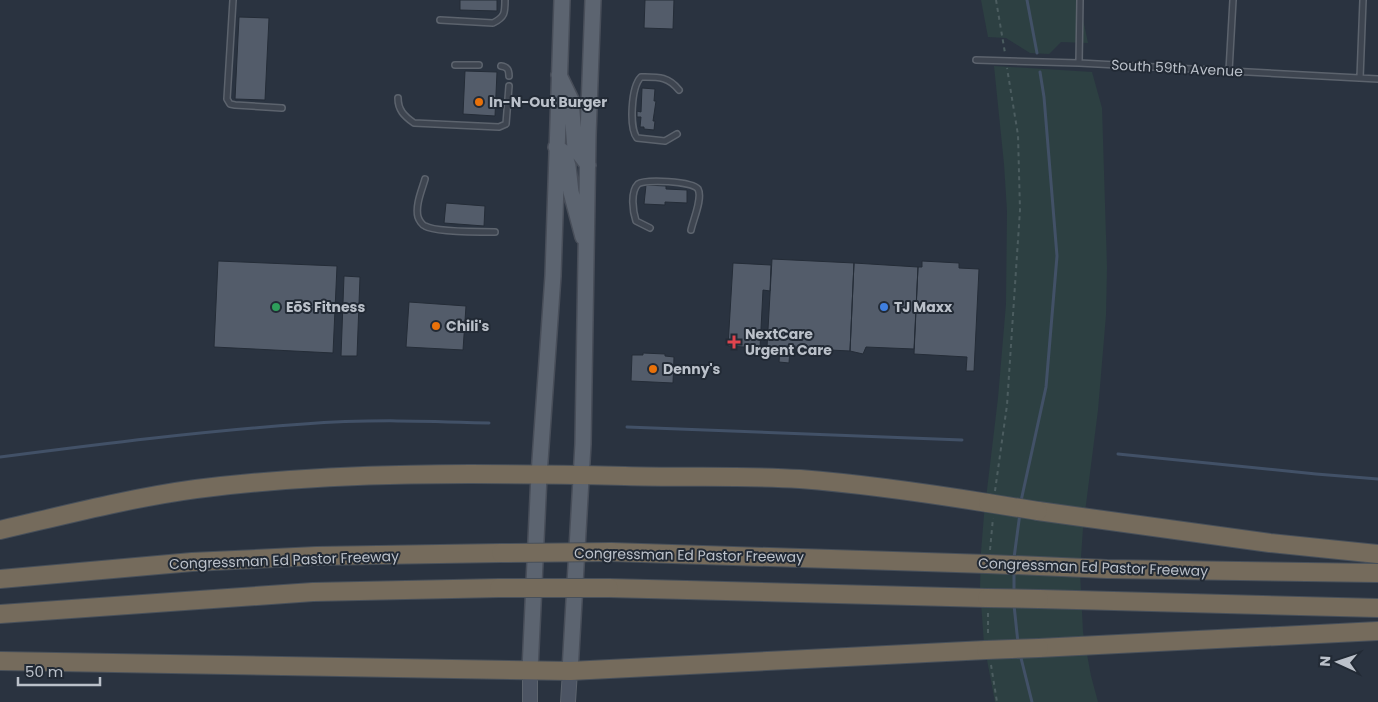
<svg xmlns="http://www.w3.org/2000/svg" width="1378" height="702" font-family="Poppins,sans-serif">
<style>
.green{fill:#2d4042}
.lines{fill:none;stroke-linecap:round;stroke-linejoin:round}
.stream{stroke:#425167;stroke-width:3}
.building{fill:#535c6a;stroke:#242c37}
.lane-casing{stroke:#5c636d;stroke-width:8}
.secondary-casing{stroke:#5c636d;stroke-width:16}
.primary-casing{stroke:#484e59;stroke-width:18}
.highway-casing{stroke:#48505a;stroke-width:20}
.path{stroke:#4c5d60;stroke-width:2;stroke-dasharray:4 4;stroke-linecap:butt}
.lane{stroke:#3e4550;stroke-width:5}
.secondary{stroke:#4c5463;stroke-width:14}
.primary{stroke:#5c6470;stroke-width:15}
.highway{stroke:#756b5c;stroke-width:18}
.highway-bridge-casing{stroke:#48505a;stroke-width:20;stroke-linecap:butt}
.highway-bridge{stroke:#756b5c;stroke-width:18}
.food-dot{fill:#e8710a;stroke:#222a35;stroke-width:2}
.leisure-dot{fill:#2e9e5b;stroke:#222a35;stroke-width:2}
.shop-dot{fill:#3f7fe0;stroke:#222a35;stroke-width:2}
.health-dot{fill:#e0444e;stroke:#222a35;stroke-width:2}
.labels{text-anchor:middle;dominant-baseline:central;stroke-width:4;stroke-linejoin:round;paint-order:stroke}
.street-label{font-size:14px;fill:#bbc1ca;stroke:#222a35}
.poi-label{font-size:14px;font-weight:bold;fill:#bbc1ca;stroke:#222a35;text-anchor:start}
</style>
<rect width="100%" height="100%" fill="#2a3340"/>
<path class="green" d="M981 0H1079L1088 43 1061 42 1049 54 1030 53 1006 38 988 37Z
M994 66 1092 72 1102 108 1107 267 1106 315 1098 410 1083 528 1080 572 1083 632 1091 676 1098 702H995L984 644 980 589 981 552 984 515 998 398 1006 304 1007 211 1004 164Z"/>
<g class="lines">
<path class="stream" d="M1027 0 1037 53
M627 427 962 440
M1118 454 1316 474 1378 479
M0 457C101 444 203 431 304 424 366 419 428 421 489 423
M1021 501 1046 387 1057 256 1044 97 1040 72
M1014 558 1020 513
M1014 570V593
M1014 605 1018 643
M1020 654 1032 702"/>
</g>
<path class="building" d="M460 0H497V11L460 10Z
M645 0H674L673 29 644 28Z
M239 17 269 18 265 100 235 99Z
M465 71 497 72 495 116 463 114Z
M642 88 655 89 654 101H656L653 121H655L654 130 644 129V127H640L641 117H637V111L641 112Z
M646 185 666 186V189L687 190V203L665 202V205L644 204Z
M446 203 485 206 484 226 444 223Z
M772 259 854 263 850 351 790 348 789 363 779 362 780 348 767 347Z
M218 261 337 266 333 353 214 347Z
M922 261 959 263V268L979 269 974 371H966L967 357 914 354 918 267H922Z
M733 263 771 265 770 291 763 290 760 348 728 346Z
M854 263 918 267 914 349 866 347 863 354 850 351Z
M344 276 360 277 357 356H341Z
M409 302 466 306 463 350 406 347Z
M643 353 665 354V356L674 357 673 383 631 381 632 355H643Z"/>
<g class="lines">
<defs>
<path id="lane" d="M233 0 227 99 230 104 235 105 282 108
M440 20 493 23C505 17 505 13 505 0
M976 60 1079 63 1378 79
M1079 63 1080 0
M455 65H479
M501 66C507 67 509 69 509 76
M1229 71 1233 0
M1360 78 1363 0
M398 98C398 110 404 116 414 123L499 127 506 124 509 86
M677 134 665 141 637 138C629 128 631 87 641 77 658 77 668 76 679 90
M425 179C422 190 415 205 418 217 419 220 422 225 425 226 435 232 481 232 495 232
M650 228 636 221C633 212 630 192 638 184 645 179 692 181 698 189 703 198 693 220 691 230"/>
<path id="secondary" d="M530 702V670
M568 702 570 671"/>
<path id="primary" d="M559 75 571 100 575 148 588 165
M556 147 562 151 565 156 568 166 571 192 583 237
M530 670 539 475 553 276 562 0
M570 671 583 444 588 135 593 0"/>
<path id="highway" d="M1038 511 1270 543 1378 554
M0 530C65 515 130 498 196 489 338 471 482 473 625 476 683 478 742 475 800 479 863 484 926 493 988 503
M611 552 987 564
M1039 566 1107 569 1378 573
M0 579 192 562 316 556 501 553
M609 588 987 598
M1039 599 1378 608
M0 614 313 592 499 588
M1039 648 1378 631
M0 661 570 671 986 650"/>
</defs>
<use href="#lane" class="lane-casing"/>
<use href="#secondary" class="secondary-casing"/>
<use href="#primary" class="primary-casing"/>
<use href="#highway" class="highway-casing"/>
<path class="path" d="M996 0 1005 53
M995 491 1007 405 1020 210 1018 135 1007 68
M990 550 993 518
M988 613V635
M991 665 997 702"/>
<use href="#lane" class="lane"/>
<use href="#secondary" class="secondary"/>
<use href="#primary" class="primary"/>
<use href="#highway" class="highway"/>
<defs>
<path id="highway-bridge" d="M988 503 1038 511
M501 553 611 552
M987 564 1039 566
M499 588H609
M987 598 1039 599
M986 650 1039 648"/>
</defs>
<use href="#highway-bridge" class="highway-bridge-casing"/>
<use href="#highway-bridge" class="highway-bridge"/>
</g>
<g class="food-dot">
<circle cx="479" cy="102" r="5"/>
<circle cx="436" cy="326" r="5"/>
<circle cx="653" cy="369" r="5"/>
</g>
<circle class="leisure-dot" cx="276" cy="307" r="5"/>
<circle class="shop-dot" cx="884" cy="307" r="5"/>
<path class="health-dot" d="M731.5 334.5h5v5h5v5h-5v5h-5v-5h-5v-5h5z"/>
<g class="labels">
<g class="street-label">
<text transform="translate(1177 68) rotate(3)">South 59th Avenue</text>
<text transform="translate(689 555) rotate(1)">Congressman Ed Pastor Freeway</text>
<text transform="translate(284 560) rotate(-2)">Congressman Ed Pastor Freeway</text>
<text transform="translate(1093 567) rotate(2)">Congressman Ed Pastor Freeway</text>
</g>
<g class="poi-label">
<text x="489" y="102">In-N-Out Burger</text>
<text x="286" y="307">EōS Fitness</text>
<text x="894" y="307">TJ Maxx</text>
<text x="446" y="326">Chili's</text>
<text x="745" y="334">NextCare<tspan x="745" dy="16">Urgent Care</tspan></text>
<text x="663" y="369">Denny's</text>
</g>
</g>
<g transform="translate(1338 662) rotate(273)" stroke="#222a35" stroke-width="4" paint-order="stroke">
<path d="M0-4L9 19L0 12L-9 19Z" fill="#bbc1ca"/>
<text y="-8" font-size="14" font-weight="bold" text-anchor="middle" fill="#bbc1ca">N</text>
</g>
<path d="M18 677v8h82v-8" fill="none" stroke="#bbc1ca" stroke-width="2.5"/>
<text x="25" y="677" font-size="15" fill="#bbc1ca" stroke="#222a35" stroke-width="4" paint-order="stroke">50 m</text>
</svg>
